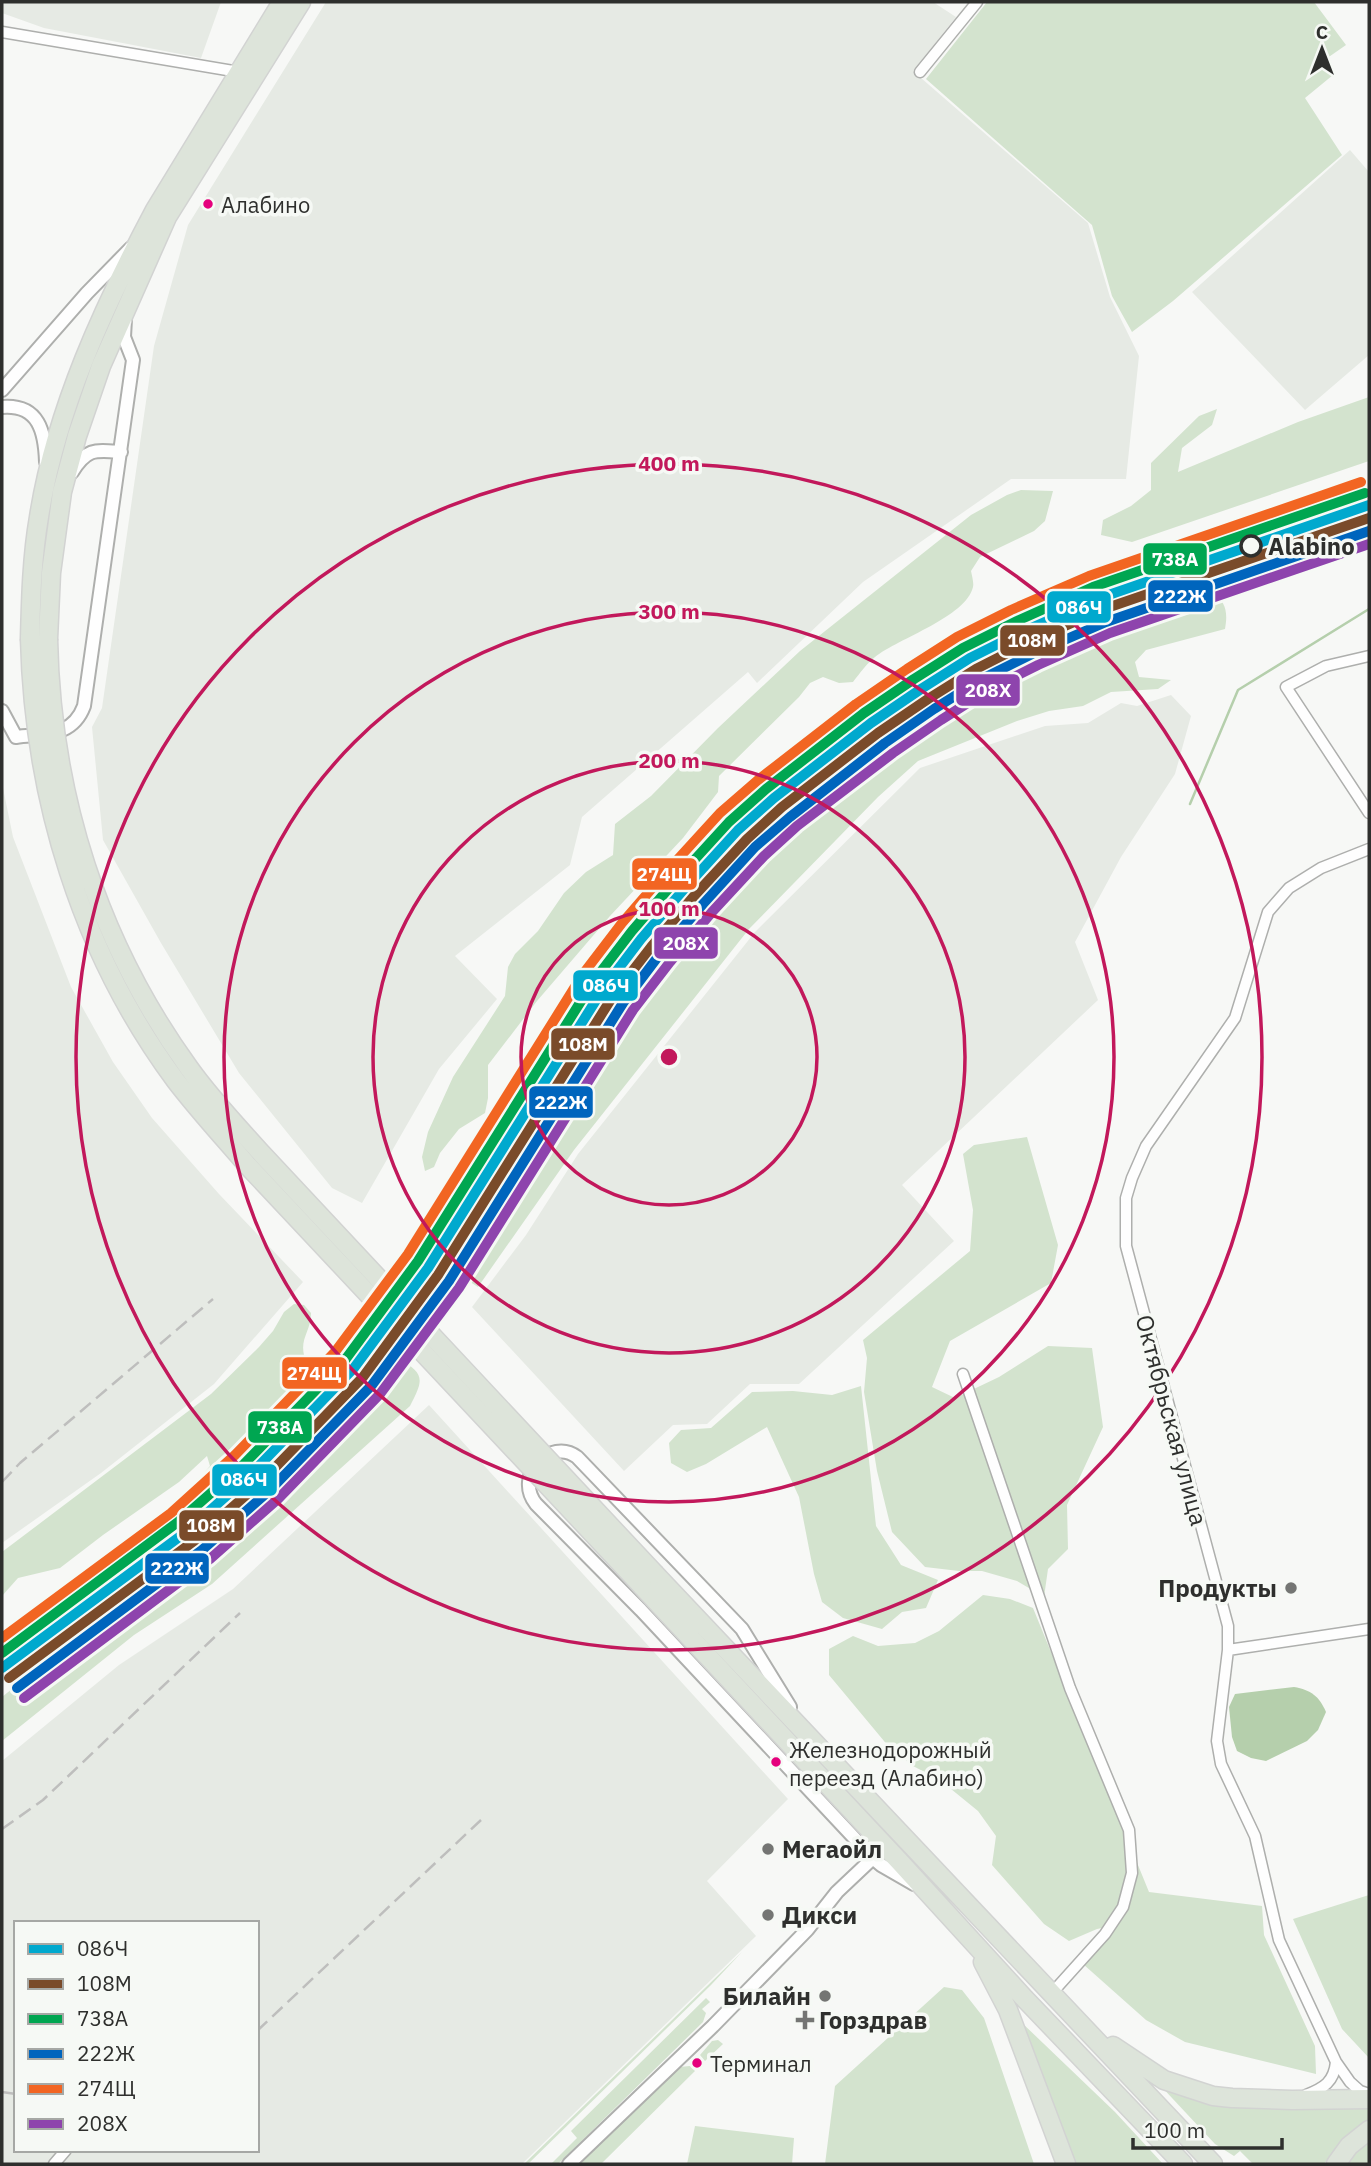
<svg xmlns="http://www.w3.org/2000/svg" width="1371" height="2166" font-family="'IBM Plex Sans',sans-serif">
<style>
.built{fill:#e6eae4;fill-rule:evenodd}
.green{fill:#d3e3ce}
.water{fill:#b5cfac}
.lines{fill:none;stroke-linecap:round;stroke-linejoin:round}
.stream{stroke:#b5cfac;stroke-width:2.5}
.minor-casing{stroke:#aeafad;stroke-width:13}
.tertiary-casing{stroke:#aeafad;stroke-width:16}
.trunk-casing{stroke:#d2d3d2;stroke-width:21}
.minor{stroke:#fefefe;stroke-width:10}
.tertiary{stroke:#fefefe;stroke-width:12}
.trunk{stroke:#dde4da;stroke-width:18}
.rail{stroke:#bebebd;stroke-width:2.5;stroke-dasharray:14 7;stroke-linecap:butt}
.trunk-bridge-casing{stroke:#d2d3d2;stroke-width:21;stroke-linecap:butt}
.trunk-bridge{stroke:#dde4da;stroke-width:18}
.rail-1-casing{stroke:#f6f9f5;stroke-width:16}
.rail-2-casing{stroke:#f6f9f5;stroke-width:16}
.rail-3-casing{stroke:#f6f9f5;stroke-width:16}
.rail-4-casing{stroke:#f6f9f5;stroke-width:16}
.rail-5-casing{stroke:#f6f9f5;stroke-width:16}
.rail-6-casing{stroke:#f6f9f5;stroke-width:16}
.rail-1{stroke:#00a9ce;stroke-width:10}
.rail-2{stroke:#7a4b2a;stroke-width:10}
.rail-3{stroke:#00a651;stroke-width:10}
.rail-4{stroke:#0065bd;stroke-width:10}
.rail-5{stroke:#f26522;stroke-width:10}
.rail-6{stroke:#8e44ad;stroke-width:10}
.ring{fill:none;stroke:#c2185b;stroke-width:3.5}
.bus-dot{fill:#e5007d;stroke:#f6f9f5;stroke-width:2.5}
.stop-dot{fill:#f6f9f5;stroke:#2e2f2d;stroke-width:3.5}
.poi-dot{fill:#747573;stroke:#f6f9f5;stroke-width:2.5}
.labels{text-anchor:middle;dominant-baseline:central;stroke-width:7;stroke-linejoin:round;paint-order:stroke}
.bus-label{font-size:22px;fill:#2e2f2d;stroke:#f6f9f5;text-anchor:start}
.stop-label{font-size:24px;font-weight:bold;fill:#2e2f2d;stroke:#f6f9f5;text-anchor:start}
.street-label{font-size:24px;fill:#2e2f2d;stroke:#f6f9f5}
.poi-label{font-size:24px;font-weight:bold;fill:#2e2f2d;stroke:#f6f9f5;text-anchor:start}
.centre{fill:#c2185b;stroke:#f6f9f5;stroke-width:3.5}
.ring-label{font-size:21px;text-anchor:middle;font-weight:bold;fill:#c2185b;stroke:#f6f9f5;stroke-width:7;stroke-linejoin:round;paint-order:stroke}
.line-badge{stroke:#f6f9f5;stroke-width:2.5}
.badge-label{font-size:19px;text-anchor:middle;font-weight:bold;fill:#fff}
</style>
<rect width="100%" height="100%" fill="#f7f8f6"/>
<path class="built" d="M2 2H221L201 58 44 28 2 13Z
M326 2H933L956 17 913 71 1088 223 1110 297 1139 356 1126 479H1011L863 582 757 683 748 672 582 817 570 865 455 956 497 999 439 1069 362 1203 332 1188 239 1073 161 943 103 840 92 727 102 708 154 346 188 225Z
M1350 150 1369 172V355L1305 410 1192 292Z
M1171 695 1191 716 1175 774 1121 857 1075 942 1098 1000 902 1185 954 1241 799 1384H750L707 1424 673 1425 624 1471 472 1307 526 1235 578 1154 755 932 920 768 1045 726 1088 723 1121 703 1137 706Z
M2 783 13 837 71 987 113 1062 152 1118 219 1194 303 1282 214 1384 101 1473 2 1543Z
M429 1405 788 1799 707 1881 756 1936 522 2164H2V1761L119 1665 233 1589ZM16 1923H257V2150H16Z"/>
<path class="green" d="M987 2H1314L1346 45 1323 61 1333 75 1305 98 1342 155 1173 301 1132 332 1112 296 1092 225 926 79Z
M1369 397V461L1132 542 1101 535 1103 520 1131 506 1151 490V463L1199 416 1217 409 1212 425 1182 448 1178 472 1298 422Z
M1021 490 1053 491 1045 521 1034 531 980 557 971 571C972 576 974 583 973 587 966 617 899 638 875 657 867 663 860 673 853 682L839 683 823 677 810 683 799 697 719 776 718 792 683 838 610 916 537 1001 488 1065V1098L485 1113 459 1129 440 1153 434 1167 425 1171 422 1157 428 1132 453 1077 505 996 508 967 515 954 538 931 564 893 586 872 613 855 615 824 651 796 718 728 800 651 971 515 1007 495Z
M1213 591C1226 603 1228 612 1225 629L1146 650 1135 662 1139 677 1171 680 1158 689 1111 692 1083 706 1049 711 1017 721 918 761 878 797 749 929 574 1150 478 1287 467 1280 461 1267 592 1051 730 884 837 773 922 705Z
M1027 1137 1058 1245 1051 1283 950 1341 932 1387 955 1398 999 1377 1048 1346 1092 1348 1103 1427 1067 1505 1068 1549 1048 1569 1044 1597 1017 1581 982 1571H959L925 1567 892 1532 877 1471 864 1392 867 1358 863 1340 970 1251 973 1210 963 1154 974 1145Z
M294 1304 304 1305 311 1313C311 1331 300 1338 304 1355L312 1360 311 1370 294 1382 288 1403 281 1411 248 1439 217 1484 206 1488 197 1481 210 1466 207 1456 179 1482 103 1535 60 1568 18 1578 2 1596V1552L211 1394 259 1347 273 1331 284 1312Z
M398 1358C425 1374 424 1379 410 1406L212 1584 134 1635 2 1741V1697L274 1478 388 1360Z
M861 1386 876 1526 901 1565 938 1580 926 1608 902 1612 882 1629 843 1618 822 1602 814 1574 799 1497 767 1427 706 1464 687 1472 671 1463 669 1443 681 1430 711 1428 752 1392 793 1391 832 1395Z
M983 1595 1010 1599 1033 1608 1149 1892 1262 1906 1264 1935 1315 2046 1316 2074 1185 2042 1146 2020 1083 1964 1117 1925 1097 1929 1069 1941 1044 1924 992 1865 996 1836 978 1811 940 1780 913 1766 889 1747 829 1675V1649L853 1636 878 1646 915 1643 939 1631Z
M753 1715 898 1869 882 1860 764 1733Z
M1369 1895V2058L1342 2029 1293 1919Z
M742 1952 711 1985 528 2164H524Z
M944 1987 962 1990 984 2018 1034 2164H825L835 2086Z
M706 1998 710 2002 702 2009 706 2013 703 2022 558 2164H551L577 2138 571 2131Z
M1020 2021 1115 2112 1163 2164H1073Z
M718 2040 723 2044 705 2061 700 2055 712 2041Z
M690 2066 695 2071 601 2164H580L679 2067Z
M1158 2083 1369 2107V2120L1348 2134 1324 2164H1253L1240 2151 1234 2156 1215 2144Z
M695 2126 794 2138 792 2164H687Z
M1369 2140V2164H1344Z"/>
<path class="water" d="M1294 1687C1311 1690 1319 1696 1326 1712L1318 1730 1307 1741 1266 1761 1251 1758 1237 1751 1232 1737 1229 1707 1235 1694Z"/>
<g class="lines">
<path class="stream" d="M1190 804 1238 690 1369 609"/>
<defs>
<path id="minor" d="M2 32 239 72
M920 72 977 2
M1369 656 1326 666 1286 687 1369 813
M1369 849 1321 868 1289 888 1268 912 1235 1018 1146 1146 1132 1178 1126 1198V1246L1228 1626V1650L1217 1741 1221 1764 1255 1836 1279 1940 1336 2062 1350 2082 1360 2091 1369 2094
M963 1374 1070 1688 1129 1830 1132 1873 1123 1907 1105 1934 1051 1994
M1228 1650 1369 1629
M1306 2095C1324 2088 1334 2082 1336 2062
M54 2164 66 2150"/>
<path id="tertiary" d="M2 390 87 293 131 248
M2 407C39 404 45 432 46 462
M72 472C87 448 95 450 121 452
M2 711 16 737C44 733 72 738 84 706L133 360 124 337 125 319
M790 1707 742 1629 577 1457C551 1437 513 1475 536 1504L641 1610 873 1858 881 1865 914 1884
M569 2164 713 2026 807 1930 837 1892 873 1858"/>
<path id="trunk" d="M30 639C31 599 32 557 39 517 56 409 104 306 155 210L282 2
M48 639 51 573 62 492 77 436 101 366 167 217 301 2
M655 1574 1213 2164
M642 1586 899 1861 1025 1999 1183 2164
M983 1962 1008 2010 1066 2164
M1113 2046 1164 2080 1213 2096 1232 2098 1292 2100 1369 2099
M1336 2164 1349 2146 1369 2130"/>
</defs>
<use href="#minor" class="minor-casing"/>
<use href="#tertiary" class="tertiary-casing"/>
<use href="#trunk" class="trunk-casing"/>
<use href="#minor" class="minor"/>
<use href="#tertiary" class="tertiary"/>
<use href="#trunk" class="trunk"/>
<path class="rail" d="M2 1482 20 1463 213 1299
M2 1829 43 1800 240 1613
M257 2031 481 1820
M2 2092 16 2094"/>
<defs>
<path id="trunk-bridge" d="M30 639C34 798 81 953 176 1081 199 1111 224 1138 248 1166L642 1586
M48 639C51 795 98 942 189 1068 211 1099 237 1126 262 1154L655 1574"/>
</defs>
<use href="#trunk-bridge" class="trunk-bridge-casing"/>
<use href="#trunk-bridge" class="trunk-bridge"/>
<defs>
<path id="rail-1" d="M2 1668 186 1532 252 1473 354 1368 428 1268 603 989 641 939 685 888 738 830 774 798 871 723 921 689 970 658 1022 632 1097 599 1369 505"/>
<path id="rail-2" d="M9 1678 194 1541 261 1482 363 1377 438 1275 613 996 651 947 694 896 747 839 782 807 878 733 928 699 976 669 1027 643 1101 610 1369 518"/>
<path id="rail-3" d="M2 1653 178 1522 244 1464 345 1360 418 1261 593 982 632 931 676 880 729 822 766 789 864 713 914 679 963 648 1017 621 1093 587 1365 493"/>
<path id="rail-4" d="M17 1688 202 1550 270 1490 372 1385 449 1281 623 1003 660 954 703 904 755 847 790 817 885 743 934 709 982 679 1032 654 1106 622 1369 531"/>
<path id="rail-5" d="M2 1638 171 1513 235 1455 335 1352 408 1254 583 974 622 923 667 871 720 813 758 780 856 704 907 669 957 637 1011 610 1089 576 1361 482"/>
<path id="rail-6" d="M24 1698 210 1559 278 1499 380 1394 459 1288 633 1010 670 962 712 912 764 856 797 826 893 753 941 720 988 690 1038 665 1110 633 1369 544"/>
</defs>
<use href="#rail-1" class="rail-1-casing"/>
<use href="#rail-2" class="rail-2-casing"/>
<use href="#rail-3" class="rail-3-casing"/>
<use href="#rail-4" class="rail-4-casing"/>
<use href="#rail-5" class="rail-5-casing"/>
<use href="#rail-6" class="rail-6-casing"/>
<use href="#rail-1" class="rail-1"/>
<use href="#rail-2" class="rail-2"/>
<use href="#rail-3" class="rail-3"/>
<use href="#rail-4" class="rail-4"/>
<use href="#rail-5" class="rail-5"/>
<use href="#rail-6" class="rail-6"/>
</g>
<g class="ring">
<circle cx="669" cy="1057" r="148"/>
<circle cx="669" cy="1057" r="296"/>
<circle cx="669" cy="1057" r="445"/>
<circle cx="669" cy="1057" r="593"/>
</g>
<g class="bus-dot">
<circle cx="208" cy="204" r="6"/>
<circle cx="776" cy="1762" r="6"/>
<circle cx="697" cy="2063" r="6"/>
</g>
<circle class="stop-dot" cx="1251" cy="546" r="10"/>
<g class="poi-dot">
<circle cx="1291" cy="1588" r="7"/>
<circle cx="768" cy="1849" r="7"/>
<circle cx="768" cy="1915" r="7"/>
<circle cx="825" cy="1996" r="7"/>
<path d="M801.5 2009.5h7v7h7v7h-7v7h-7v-7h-7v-7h7z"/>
</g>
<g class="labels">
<g class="bus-label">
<text x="221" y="204">Алабино</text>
<text x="789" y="1749">Железнодорожный<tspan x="789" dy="28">переезд (Алабино)</tspan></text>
<text x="710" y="2063">Терминал</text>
</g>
<g class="stop-label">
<text x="1268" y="546">Alabino</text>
</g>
<g class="street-label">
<text transform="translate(1172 1420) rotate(75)">Октябрьская улица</text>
</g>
<g class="poi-label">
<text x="1277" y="1588" text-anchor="end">Продукты</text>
<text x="782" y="1849">Мегаойл</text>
<text x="782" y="1915">Дикси</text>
<text x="811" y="1996" text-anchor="end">Билайн</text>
<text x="819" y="2020">Горздрав</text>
</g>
</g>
<circle cx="669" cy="1057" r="10" class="centre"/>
<g class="ring-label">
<text x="669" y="471">400 m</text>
<text x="669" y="619">300 m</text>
<text x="669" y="768">200 m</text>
<text x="669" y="916">100 m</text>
</g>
<g class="line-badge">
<rect x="1142" y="542" width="66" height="34" rx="7" fill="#00a651"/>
<rect x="1147" y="579" width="67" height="34" rx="7" fill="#0065bd"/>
<rect x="1046" y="590" width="66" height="34" rx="7" fill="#00a9ce"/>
<rect x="999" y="624" width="67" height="33" rx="7" fill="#7a4b2a"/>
<rect x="955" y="673" width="66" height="34" rx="7" fill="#8e44ad"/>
<rect x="631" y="857" width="67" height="34" rx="7" fill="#f26522"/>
<rect x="653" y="926" width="66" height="34" rx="7" fill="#8e44ad"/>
<rect x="572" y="969" width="67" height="33" rx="7" fill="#00a9ce"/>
<rect x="550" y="1027" width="66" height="34" rx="7" fill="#7a4b2a"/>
<rect x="528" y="1085" width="66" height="34" rx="7" fill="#0065bd"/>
<rect x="281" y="1356" width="67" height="34" rx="7" fill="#f26522"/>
<rect x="247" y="1410" width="66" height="34" rx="7" fill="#00a651"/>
<rect x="211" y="1463" width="67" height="34" rx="7" fill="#00a9ce"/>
<rect x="178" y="1509" width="67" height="33" rx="7" fill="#7a4b2a"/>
<rect x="144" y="1552" width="66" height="33" rx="7" fill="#0065bd"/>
</g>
<g class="badge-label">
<text x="1175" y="566">738А</text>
<text x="1180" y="603">222Ж</text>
<text x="1079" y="614">086Ч</text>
<text x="1032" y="647">108М</text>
<text x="988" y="697">208Х</text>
<text x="664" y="881">274Щ</text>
<text x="686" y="950">208Х</text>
<text x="606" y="992">086Ч</text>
<text x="583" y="1051">108М</text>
<text x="561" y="1109">222Ж</text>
<text x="314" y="1380">274Щ</text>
<text x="280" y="1434">738А</text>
<text x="244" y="1486">086Ч</text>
<text x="211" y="1532">108М</text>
<text x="177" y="1575">222Ж</text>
</g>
<rect width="1371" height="2166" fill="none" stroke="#2e2f2d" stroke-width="7"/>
<rect x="14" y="1921" width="245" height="231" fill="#f6f9f5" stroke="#a6a8a5" stroke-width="2"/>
<rect x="28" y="1944" width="35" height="10" fill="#00a9ce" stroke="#a6a8a5" stroke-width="2"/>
<text x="77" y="1956" font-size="21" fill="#2e2f2d">086Ч</text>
<rect x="28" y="1979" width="35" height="10" fill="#7a4b2a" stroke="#a6a8a5" stroke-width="2"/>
<text x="77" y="1991" font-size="21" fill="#2e2f2d">108М</text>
<rect x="28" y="2014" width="35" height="10" fill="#00a651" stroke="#a6a8a5" stroke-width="2"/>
<text x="77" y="2026" font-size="21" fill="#2e2f2d">738А</text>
<rect x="28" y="2049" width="35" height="10" fill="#0065bd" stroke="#a6a8a5" stroke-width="2"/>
<text x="77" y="2061" font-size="21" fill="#2e2f2d">222Ж</text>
<rect x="28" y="2084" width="35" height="10" fill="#f26522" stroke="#a6a8a5" stroke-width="2"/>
<text x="77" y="2096" font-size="21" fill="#2e2f2d">274Щ</text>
<rect x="28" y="2119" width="35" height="10" fill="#8e44ad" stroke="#a6a8a5" stroke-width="2"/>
<text x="77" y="2131" font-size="21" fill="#2e2f2d">208Х</text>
<g transform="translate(1322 49)" stroke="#f6f9f5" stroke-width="5" paint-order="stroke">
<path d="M0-5L12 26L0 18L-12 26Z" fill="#2e2f2d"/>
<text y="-10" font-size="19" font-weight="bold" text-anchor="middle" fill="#2e2f2d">С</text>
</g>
<path d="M1133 2138v10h149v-10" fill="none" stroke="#2e2f2d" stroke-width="3.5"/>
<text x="1144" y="2138" font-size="21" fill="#2e2f2d" stroke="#f6f9f5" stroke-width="5" paint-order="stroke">100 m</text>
</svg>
